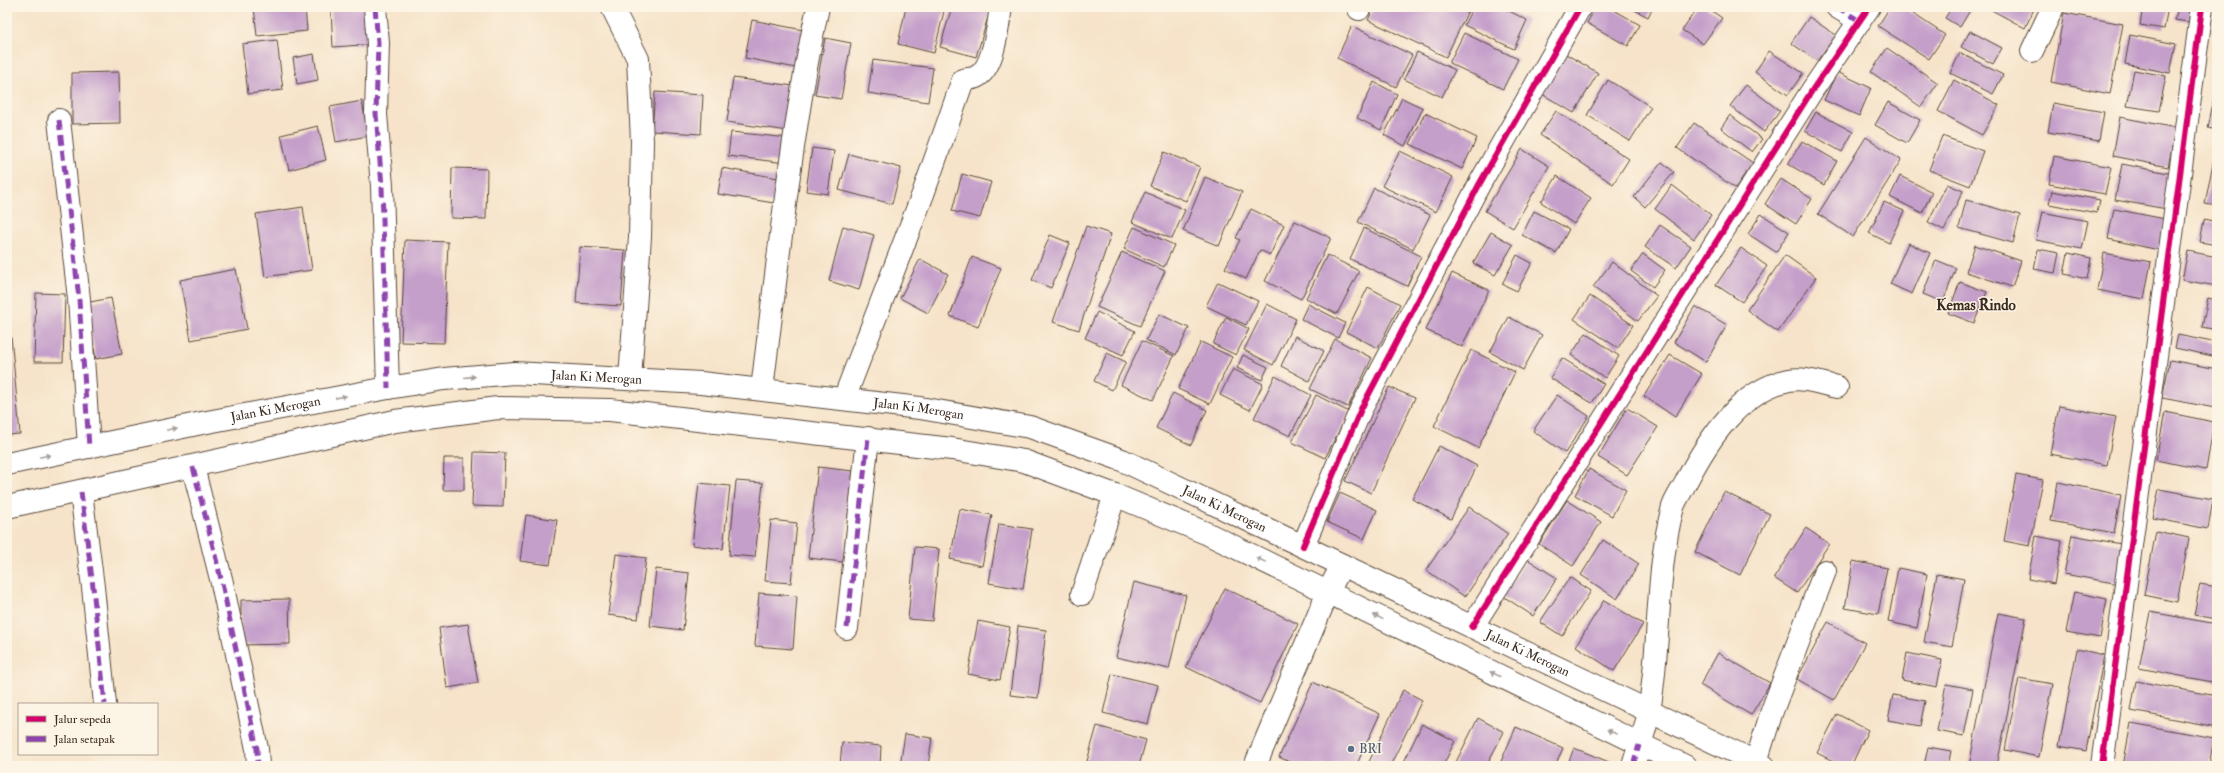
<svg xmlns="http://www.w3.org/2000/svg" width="2224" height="773" font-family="'IM FELL Double Pica',serif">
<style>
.building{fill:#c49fca}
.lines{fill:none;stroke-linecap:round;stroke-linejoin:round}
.minor-casing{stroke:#574638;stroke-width:24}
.highway-casing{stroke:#574638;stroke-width:24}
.minor{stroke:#fff;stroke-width:22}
.highway{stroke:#fff;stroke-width:22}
.quiet{stroke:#8e44ad;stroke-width:5;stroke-dasharray:10 5;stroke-linecap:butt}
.cycleway-casing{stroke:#fcf5e5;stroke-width:8}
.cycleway{stroke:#d6006c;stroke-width:6}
.oneway{fill:#a79f9a}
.service-dot{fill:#5c6f8a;stroke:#fcf5e5;stroke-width:1.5}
.labels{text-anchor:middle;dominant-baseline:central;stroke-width:3;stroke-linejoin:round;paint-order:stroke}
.street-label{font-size:13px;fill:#3b2a1e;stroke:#fcf5e5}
.service-label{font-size:13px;fill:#4e5e75;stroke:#fcf5e5;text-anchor:start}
.quarter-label{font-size:15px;font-weight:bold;fill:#3b2a1e;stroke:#fcf5e5}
</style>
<rect width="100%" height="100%" fill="#fcf5e5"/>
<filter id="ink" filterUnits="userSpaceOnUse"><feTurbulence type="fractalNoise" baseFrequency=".025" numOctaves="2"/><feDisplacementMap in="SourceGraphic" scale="8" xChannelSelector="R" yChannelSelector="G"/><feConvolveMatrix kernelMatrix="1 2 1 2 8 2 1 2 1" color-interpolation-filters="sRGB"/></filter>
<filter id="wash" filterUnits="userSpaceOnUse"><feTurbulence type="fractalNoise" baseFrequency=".012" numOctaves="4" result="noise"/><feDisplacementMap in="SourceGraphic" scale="16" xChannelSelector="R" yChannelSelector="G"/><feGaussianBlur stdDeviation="0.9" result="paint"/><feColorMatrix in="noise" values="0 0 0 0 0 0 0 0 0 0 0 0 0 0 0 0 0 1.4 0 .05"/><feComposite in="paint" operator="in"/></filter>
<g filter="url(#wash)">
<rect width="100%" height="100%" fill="#f6e3c9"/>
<g id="blocks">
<path class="building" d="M254 7H305L307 31 257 36Z
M906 7H945L934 53 898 44Z
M952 7H991L976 57 940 47Z
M1374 7 1438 8 1470 7 1446 57 1368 20Z
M1473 7H1501L1527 20 1514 49 1464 25Z
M1596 7H1609L1640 25 1628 46 1587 23Z
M1629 7H1653L1648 17Z
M1698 7H1706L1722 18 1703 44 1682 30Z
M1890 7H1903L1945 35 1929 59 1878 26Z
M1952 7H1972L1960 27 1945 18Z
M1986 7H2035L2025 28Z
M2143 7H2168L2164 29 2140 25Z
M2178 7H2191L2188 22 2175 20Z
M374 8 376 44 333 47 331 10Z
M2064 13 2123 24 2110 94 2051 82Z
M1809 17 1836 35 1817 61 1791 43Z
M752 20 803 30 796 68 745 58Z
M1352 26 1412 55 1396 87 1337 58Z
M1970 31 2002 48 1993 64 1961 47Z
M1464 33 1518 59 1503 89 1449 63Z
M2130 35 2176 44 2170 73 2125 64Z
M825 38 851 43 841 99 815 95Z
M277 40 283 90 248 94 242 44Z
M1887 48 1938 83 1921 107 1871 72Z
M1769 51 1803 73 1788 95 1755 72Z
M1417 52 1455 70 1442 97 1404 79Z
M1960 53 2003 75 1993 94 1950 73Z
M314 54 318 80 297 84 293 58Z
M1566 54 1598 73 1574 113 1542 94Z
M873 60 933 68 928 102 868 93Z
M2134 70 2166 76 2159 111 2127 106Z
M119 72 120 123 72 124V73Z
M1837 72 1871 88 1859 116 1824 100Z
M733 78 794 86 788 131 727 122Z
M1608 80 1651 107 1630 141 1587 115Z
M1954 80 1999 105 1982 135 1938 111Z
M1374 82 1397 94 1381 130 1357 118Z
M1746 85 1780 111 1764 132 1730 106Z
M2216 87H2217V130L2208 128Z
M655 92 703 95 701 134 652 131Z
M1402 98 1423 108 1405 146 1384 135Z
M362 101 368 136 336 142 330 107Z
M1888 102 1920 120 1907 143 1875 125Z
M2053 103 2104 112 2099 141 2048 132Z
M1556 111 1629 159 1613 184 1540 135Z
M1816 112 1853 132 1842 152 1805 131Z
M1425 113 1477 138 1462 169 1410 144Z
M1730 115 1762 139 1752 152 1721 128Z
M2120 117 2176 128 2168 167 2113 156Z
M1694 123 1753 163 1735 188 1677 148Z
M318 126 326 160 289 170 281 135Z
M731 132 789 138 786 163 728 156Z
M1942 136 1983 151 1970 186 1929 170Z
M1866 137 1901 160 1853 237 1818 214Z
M1802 141 1837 161 1824 185 1788 164Z
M2216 147H2217V206L2205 204Z
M812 148 834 151 828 194 806 191Z
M1522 149 1549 166 1513 228 1485 211Z
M1400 151 1453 177 1436 212 1382 186Z
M1164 152 1200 167 1186 201 1150 186Z
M849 154 901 168 892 204 839 190Z
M2054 156 2111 167 2105 194 2049 184Z
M1662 162 1674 172 1645 207 1634 197Z
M2122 164 2173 174 2167 209 2115 200Z
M452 168 487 169 486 219 451 218Z
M722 168 778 178 774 203 718 194Z
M962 174 991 182 980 218 952 211Z
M1557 176 1591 198 1574 224 1541 202Z
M1900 176 1932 192 1922 213 1890 197Z
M1205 177 1242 192 1219 246 1183 231Z
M1781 179 1812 199 1796 224 1765 204Z
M1947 184 1963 191 1944 230 1928 222Z
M1672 185 1711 215 1694 239 1655 209Z
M1374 188 1430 215 1413 249 1358 222Z
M2052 191 2100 200 2097 213 2049 204Z
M1145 192 1185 210 1172 239 1132 222Z
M1966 200 2020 215 2013 243 1959 228Z
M1884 202 1904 211 1889 243 1869 233Z
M303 207 312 270 265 277 256 214Z
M1251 209 1284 225 1270 255 1260 250 1246 279 1225 268 1240 240 1236 238Z
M2114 209 2165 219 2159 250 2108 239Z
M1534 211 1569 229 1556 253 1522 235Z
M2042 212 2088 221 2082 249 2036 240Z
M1761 214 1789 232 1776 252 1748 234Z
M2204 220 2217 223V245L2200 242Z
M1295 221 1331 238 1301 299 1265 281Z
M1660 225 1691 246 1676 268 1645 247Z
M843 226 874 235 859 290 829 281Z
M1086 226 1111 234 1079 330 1053 322Z
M1134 227 1174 245 1164 267 1124 249Z
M1364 228 1421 256 1407 286 1350 259Z
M1491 232 1513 245 1495 275 1473 263Z
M1050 235 1070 243 1051 288 1032 280Z
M405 240 448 242 444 343 401 342Z
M1908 243 1930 253 1912 294 1890 284Z
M1975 245 2021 261 2012 287 1966 272Z
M580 247 625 250 621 306 576 303Z
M1741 248 1767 266 1742 302 1716 285Z
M2038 249 2059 253 2055 273 2034 269Z
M2188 251 2217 257V286L2182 280Z
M1122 252 1165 271 1140 326 1097 307Z
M2068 253 2091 258 2087 279 2064 274Z
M2104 253 2151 262 2144 299 2097 290Z
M1643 254 1665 270 1653 287 1631 271Z
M1327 255 1359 271 1337 314 1306 298Z
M1517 255 1532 263 1517 291 1502 284Z
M1785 255 1816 277 1778 332 1747 310Z
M972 257 1001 268 978 327 950 316Z
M920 259 948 274 928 313 900 298Z
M1936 260 1956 268 1943 302 1923 294Z
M1612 262 1657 296 1638 321 1593 287Z
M236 269 247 329 191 340 180 280Z
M1452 273 1489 290 1462 347 1426 330Z
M1218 282 1258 301 1246 325 1206 306Z
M1960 282 1987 292 1974 323 1948 313Z
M1368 287 1400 304 1378 348 1346 332Z
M36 293 65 294 63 362H34Z
M1590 296 1633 325 1618 348 1574 319Z
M111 298 122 354 96 359 85 303Z
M2208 298 2217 300V330L2202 327Z
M1267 304 1296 319 1273 365 1244 350Z
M1308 304 1345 323 1338 338 1301 319Z
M1695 306 1727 325 1706 362 1674 342Z
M1097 312 1135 331 1123 355 1085 338Z
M1159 314 1189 328 1176 355 1146 340Z
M1226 317 1249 329 1236 355 1213 344Z
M1509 317 1542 335 1523 370 1490 352Z
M1586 333 1619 356 1605 378 1571 355Z
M2178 335 2217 343V357L2175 348Z
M11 336 20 434 7 435V337Z
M1295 336 1324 351 1309 381 1281 366Z
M1335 339 1372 358 1348 407 1310 389Z
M1142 341 1174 356 1153 400 1121 385Z
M1201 342 1232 357 1210 404 1178 389Z
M1471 350 1515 372 1478 448 1434 426Z
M1107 353 1126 362 1112 390 1094 381Z
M1243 355 1268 367 1262 380 1237 368Z
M1670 355 1702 374 1675 417 1644 396Z
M1562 358 1604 384 1592 403 1550 378Z
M2170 360 2217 369 2215 408 2162 398Z
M1233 369 1263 384 1250 410 1220 395Z
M1275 376 1311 395 1290 436 1254 418Z
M1389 387 1415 398 1371 493 1345 481Z
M1173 393 1207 410 1191 445 1156 428Z
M1316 395 1349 412 1325 458 1292 442Z
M1557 395 1589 416 1565 453 1533 431Z
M2059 406 2116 417 2107 465 2050 454Z
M1627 408 1658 427 1627 475 1598 457Z
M2165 412 2214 422 2206 470 2156 460Z
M1439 446 1477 466 1451 519 1412 499Z
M474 452 505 453 503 507 472 506Z
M444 458H464V490H443Z
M818 467 853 471 843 562 808 558Z
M1589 469 1626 490 1612 516 1575 495Z
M2016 475 2043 480 2030 546 2004 541Z
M736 481 763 483 755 557 729 555Z
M2058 482 2121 495 2114 533 2051 521Z
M699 483 730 486 723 549 692 545Z
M2159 489 2213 499 2208 529 2153 518Z
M1724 492 1770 514 1740 575 1695 552Z
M1340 493 1377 510 1364 539 1327 522Z
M1567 500 1601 522 1573 566 1539 544Z
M1469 507 1508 534 1465 597 1426 570Z
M960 509 992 515 982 566 950 559Z
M526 515 557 520 550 565 520 561Z
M771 520 797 523 791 583 765 581Z
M999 524 1032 529 1023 589 989 583Z
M1806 528 1829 544 1797 593 1774 578Z
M2156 531 2189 538 2177 602 2144 595Z
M2072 535 2127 545 2119 584 2064 574Z
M2036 536 2062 541 2054 584 2028 579Z
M1603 540 1639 564 1617 599 1581 575Z
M915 547 939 549 932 621 908 619Z
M616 554 646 558 638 619 608 615Z
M1527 559 1557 578 1533 616 1503 596Z
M1853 561 1887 568 1878 614 1845 608Z
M1898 568 1927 574 1917 628 1888 622Z
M656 569 689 573 683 630 650 626Z
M1937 574 1964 579 1952 647 1924 642Z
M1570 577 1591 591 1562 636 1540 622Z
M1134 582 1186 595 1169 669 1116 657Z
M2200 584 2217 587V619L2194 615Z
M1225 588 1298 624 1260 703 1186 667Z
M2074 592 2107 599 2100 638 2066 632Z
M759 593 797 596 793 649 755 646Z
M289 599 290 644 241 645V600Z
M1604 600 1643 624 1614 671 1576 646Z
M2150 612 2217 624V683L2139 668Z
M1998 613 2026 618 1997 766H1969Z
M978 621 1010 627 1000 680 968 674Z
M1828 622 1865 643 1834 700 1797 679Z
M468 624 478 683 447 688 439 628Z
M1018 626 1046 630 1038 698 1010 695Z
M2077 649 2104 655 2086 751 2059 746Z
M1718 653 1770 683 1751 715 1700 685Z
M1907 653 1942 660 1937 687 1902 680Z
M1112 674 1158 685 1148 724 1103 713Z
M2019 678 2053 684 2039 757 2005 750Z
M2136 681 2217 696V727L2131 711Z
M1313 682 1380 714 1356 766H1298L1279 757Z
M1946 684 1973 689 1964 736 1937 731Z
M1403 690 1422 700 1390 766H1367Z
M1893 695 1925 701 1920 726 1888 720Z
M1837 714 1868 730 1851 766H1843L1817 753Z
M1478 718 1504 732 1486 766H1454Z
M2131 723 2214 738 2209 766H2123Z
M1422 724 1455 741 1443 766H1402Z
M1097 726 1146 740 1139 766H1104L1087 761Z
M1516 727 1563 748 1555 766H1499Z
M905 734 932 738 928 766H900Z
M842 742 881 746 880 766H840Z
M1928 747 1951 751 1948 766H1924Z
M1574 748 1614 764 1613 766H1567Z"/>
</g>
</g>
<g filter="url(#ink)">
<use href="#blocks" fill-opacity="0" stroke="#574638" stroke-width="1"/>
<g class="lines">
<defs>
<path id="minor" d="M375 7 378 43 376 114 382 186 388 388
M612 7 638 59 642 141 640 237 630 379
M1837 7 1860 21
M1359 9 1360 7
M2032 51 2053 7
M59 120 79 299 89 447
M762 389C778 262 791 133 818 7
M844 399 923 194 963 80C967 79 972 79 976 77 994 69 998 25 1001 7
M193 467 222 583 257 749 258 766
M81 492 93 587 105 704
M1303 546 1361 409 1480 183 1580 7
M1082 594 1115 495
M1472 627 1813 89 1869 7
M847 628 868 438
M1756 762 1772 711 1825 571
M1255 766 1328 592 1342 565
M1633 766C1638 748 1646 730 1649 711 1661 644 1655 573 1673 507 1676 498 1683 489 1687 480 1708 440 1740 390 1789 380 1805 377 1822 384 1837 387
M2102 766 2202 7"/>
<g id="highway">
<path id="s1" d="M7 464 202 423 388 388 444 379 514 373 701 383 920 408 1030 427 1122 460 1764 766"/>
<path d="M7 507 395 421 498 408 610 410 952 449 1024 461 1115 495 1208 534 1685 766"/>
</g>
</defs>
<use href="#minor" class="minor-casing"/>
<use href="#highway" class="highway-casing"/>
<use href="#minor" class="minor"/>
<use href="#highway" class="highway"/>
<path class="quiet" d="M375 7 378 43 376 114 382 186 388 388
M1837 7 1860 21
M1359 9 1360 7
M59 120 79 299 89 447
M193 467 222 583 257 749 258 766
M81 492 93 587 105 704
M847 628 868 438
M1633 766 1639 745"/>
<defs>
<path id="cycleway" d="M1303 546 1361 409 1480 183 1580 7
M1472 627 1813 89 1869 7
M2102 766 2202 7"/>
</defs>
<use href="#cycleway" class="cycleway-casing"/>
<use href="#cycleway" class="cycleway"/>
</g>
<defs><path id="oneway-solid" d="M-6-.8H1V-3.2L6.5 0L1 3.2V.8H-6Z"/></defs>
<g class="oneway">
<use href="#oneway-solid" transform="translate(470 377) rotate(-5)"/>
<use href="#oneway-solid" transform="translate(341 397) rotate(-11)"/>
<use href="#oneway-solid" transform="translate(172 429) rotate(-12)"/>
<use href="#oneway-solid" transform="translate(45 456) rotate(-12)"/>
<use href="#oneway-solid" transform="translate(1261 560) rotate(-154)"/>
<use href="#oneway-solid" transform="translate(1378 617) rotate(-154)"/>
<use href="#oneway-solid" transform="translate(1495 674) rotate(-154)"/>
<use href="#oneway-solid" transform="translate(1612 732) rotate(-154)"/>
</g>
</g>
<circle class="service-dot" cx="1351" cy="749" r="4"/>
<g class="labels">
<g class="street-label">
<text stroke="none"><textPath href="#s1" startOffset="598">Jalan Ki Merogan</textPath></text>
<text stroke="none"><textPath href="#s1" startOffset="274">Jalan Ki Merogan</textPath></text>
<text stroke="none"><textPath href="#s1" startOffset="922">Jalan Ki Merogan</textPath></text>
<text stroke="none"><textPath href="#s1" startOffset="1246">Jalan Ki Merogan</textPath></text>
<text stroke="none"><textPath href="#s1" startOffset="1582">Jalan Ki Merogan</textPath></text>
</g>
<g class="service-label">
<text x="1359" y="749">BRI</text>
</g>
<g class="quarter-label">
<text x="1976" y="305">Kemas Rindo</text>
</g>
</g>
<rect width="2224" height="773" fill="none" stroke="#fcf5e5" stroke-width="24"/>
<rect x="18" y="703" width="140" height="52" fill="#fcf5e5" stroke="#afa495"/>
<rect x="26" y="716" width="20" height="6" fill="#d6006c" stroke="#afa495"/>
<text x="54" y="723" font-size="12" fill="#3b2a1e">Jalur sepeda</text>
<rect x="26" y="736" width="20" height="6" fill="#8e44ad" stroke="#afa495"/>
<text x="54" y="743" font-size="12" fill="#3b2a1e">Jalan setapak</text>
</svg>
